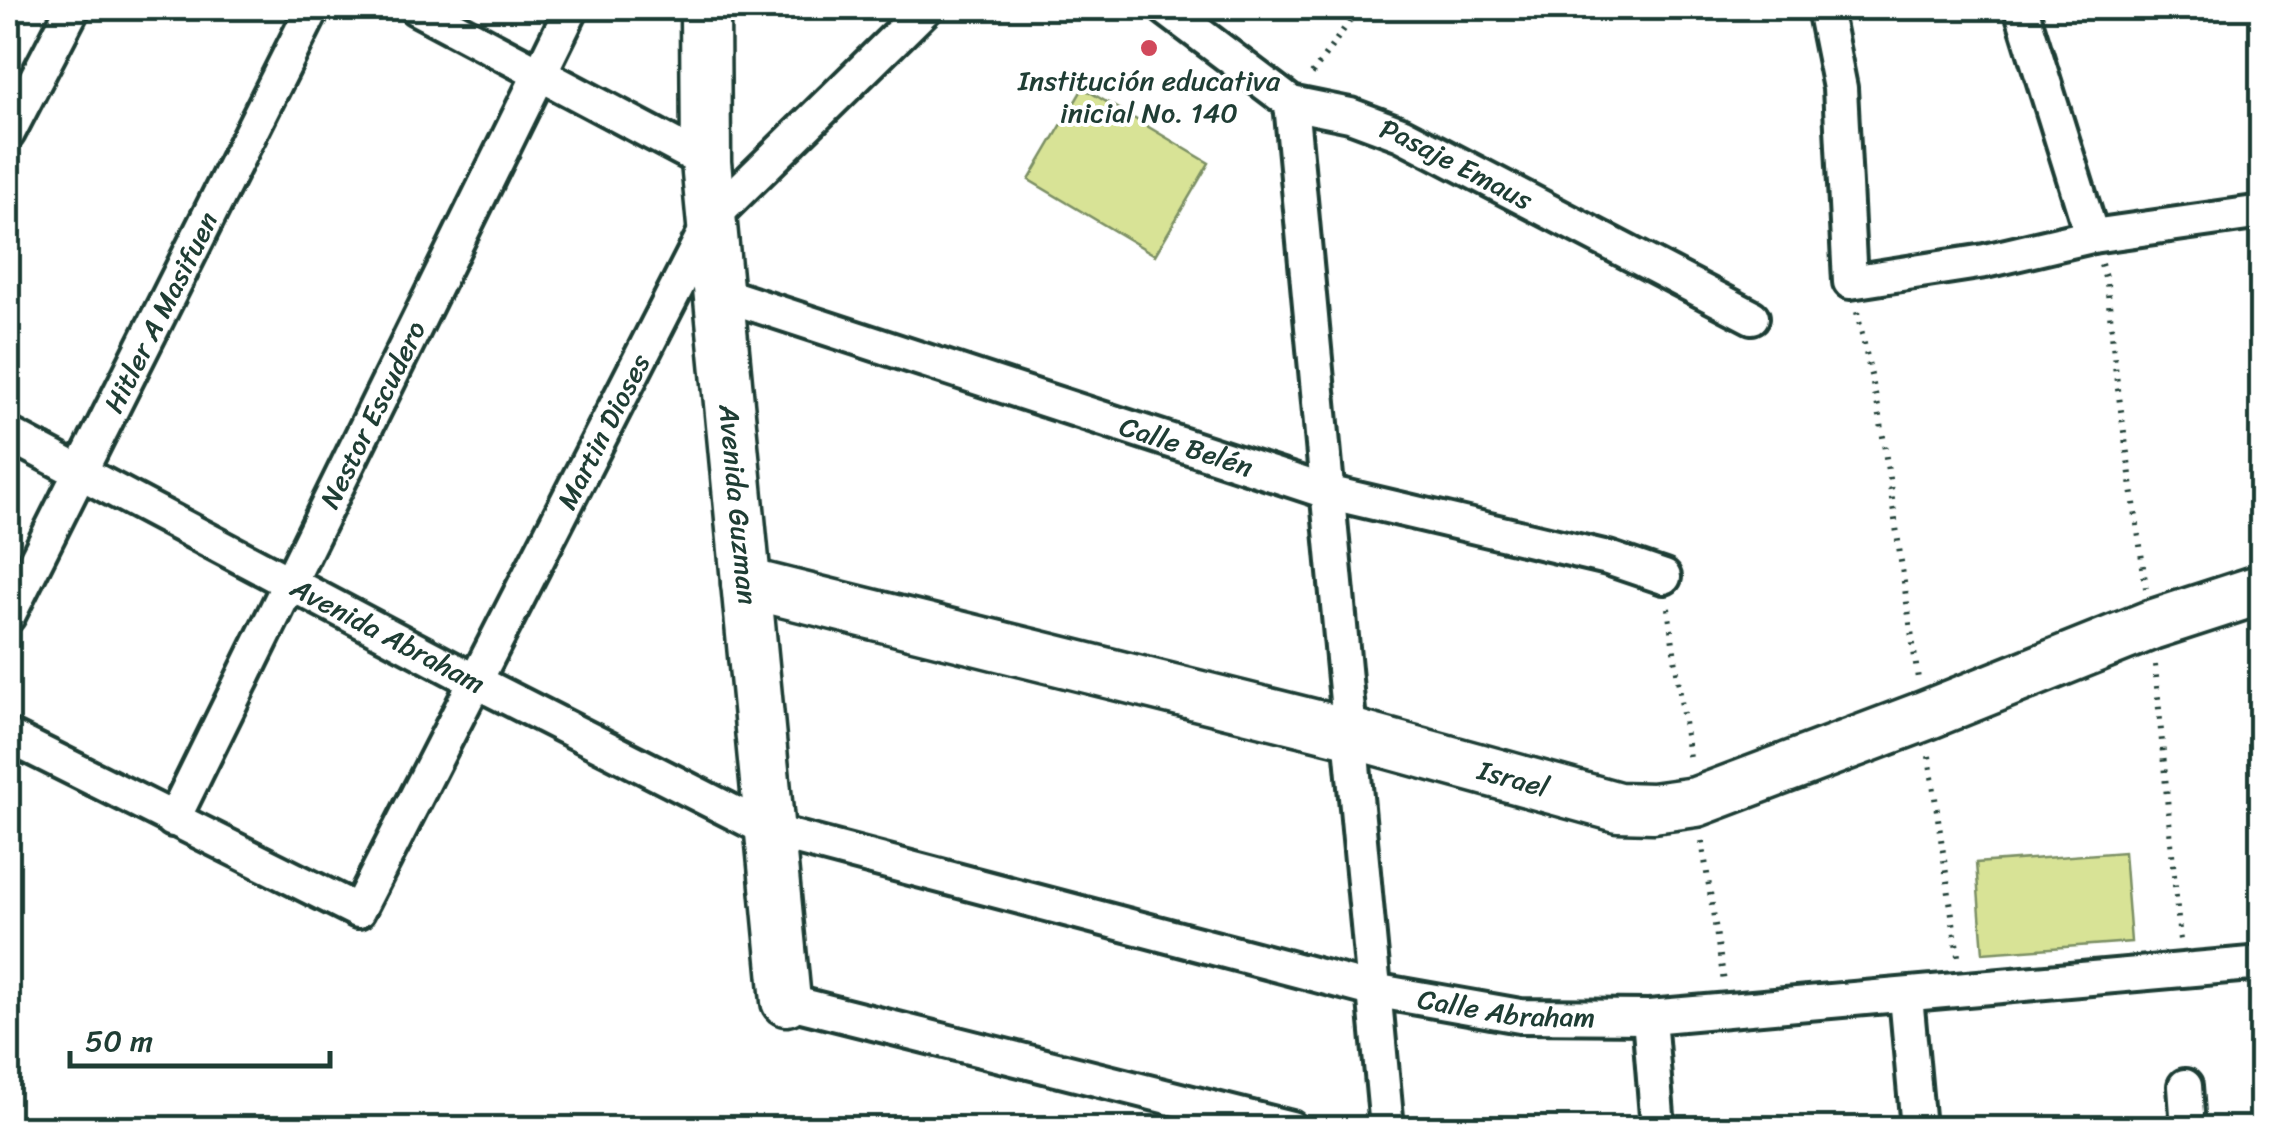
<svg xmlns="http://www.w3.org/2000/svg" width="2269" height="1136" font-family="Sriracha,sans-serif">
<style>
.green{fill:#d8e396;stroke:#7c9065;stroke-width:2.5}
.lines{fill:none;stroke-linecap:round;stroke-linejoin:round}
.street-casing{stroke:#1f3d34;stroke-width:40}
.secondary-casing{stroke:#1f3d34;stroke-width:55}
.path{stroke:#1f3d34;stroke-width:6;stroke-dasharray:2.5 8;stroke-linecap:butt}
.street{stroke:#fff;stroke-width:32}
.secondary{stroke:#fff;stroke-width:48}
.poi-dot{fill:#d1495b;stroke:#fff;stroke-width:4}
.labels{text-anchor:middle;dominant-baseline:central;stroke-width:8;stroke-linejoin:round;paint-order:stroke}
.poi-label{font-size:28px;fill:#1f3d34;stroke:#fff}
.street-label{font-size:28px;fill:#1f3d34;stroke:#fff}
</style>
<rect width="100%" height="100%" fill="#fff"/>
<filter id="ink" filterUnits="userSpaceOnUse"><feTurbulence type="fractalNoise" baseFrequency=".01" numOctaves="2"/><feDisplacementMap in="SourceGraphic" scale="20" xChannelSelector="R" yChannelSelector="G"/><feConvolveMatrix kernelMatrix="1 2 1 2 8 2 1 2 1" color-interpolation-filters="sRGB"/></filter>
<g filter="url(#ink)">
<path class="green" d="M1083 88 1209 163 1155 255 1029 180Z
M2124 852 2131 942 1983 953 1976 863Z"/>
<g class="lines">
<defs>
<g id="street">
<path d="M416 8 706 162"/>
<path id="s1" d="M1165 8 1291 103 1350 115 1401 134 1752 317"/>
<path d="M1824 8 1840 88 1850 282 1985 261 2092 236 2262 212"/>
<path d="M2021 8 2092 236"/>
<path d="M1291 103 1387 1128"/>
<path d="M8 133 73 8"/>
<path id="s2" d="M719 293 1327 492 1608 558 1664 577"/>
<path id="s3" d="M8 434 473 680 770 831 1373 990 1520 1016 1649 1017 2262 963"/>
<path id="s4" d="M8 616 313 8"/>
<path id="s5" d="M8 736 358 911 712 218 926 8"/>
<path id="s6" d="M173 820 572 8"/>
<path d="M1906 996 1918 1128"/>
<path d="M786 1001 1291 1128"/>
<path d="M1649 1017 1658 1128"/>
<path d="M2185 1086 2188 1128"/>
</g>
<g id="secondary">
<path id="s7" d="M705 8 706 162 786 1001"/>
<path id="s8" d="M746 583 1353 734 1618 807 1653 808 1696 802 1924 716 2151 625 2262 589"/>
</g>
</defs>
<use href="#street" class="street-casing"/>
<use href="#secondary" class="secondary-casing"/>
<path class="path" d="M2260 8 2262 12
M1312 74 1359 8
M2101 264 2107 283 2116 375 2146 588
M1857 312 1880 416 1918 679
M1668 608 1690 764
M2155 665 2180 941
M1929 756 1958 956
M1702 841 1724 982"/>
<use href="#street" class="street"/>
<use href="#secondary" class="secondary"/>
</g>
</g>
<circle class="poi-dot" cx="1149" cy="48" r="10"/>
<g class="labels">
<g class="poi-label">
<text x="1149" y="80">Institución educativa<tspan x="1149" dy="32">inicial No. 140</tspan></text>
</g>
<g class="street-label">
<text stroke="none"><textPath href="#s1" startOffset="335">Pasaje Emaus</textPath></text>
<text stroke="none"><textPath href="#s4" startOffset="340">Hitler A Masifuen</textPath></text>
<text stroke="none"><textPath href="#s6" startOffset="452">Nestor Escudero</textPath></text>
<text stroke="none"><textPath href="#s5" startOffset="930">Martin Dioses</textPath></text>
<text stroke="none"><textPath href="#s2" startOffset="492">Calle Belén</textPath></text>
<text stroke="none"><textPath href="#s7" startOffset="498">Avenida Guzman</textPath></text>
<text stroke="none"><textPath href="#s3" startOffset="430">Avenida Abraham</textPath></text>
<text stroke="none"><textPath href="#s8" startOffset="792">Israel</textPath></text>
<text stroke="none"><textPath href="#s3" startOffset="1618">Calle Abraham</textPath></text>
</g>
</g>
<rect width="2269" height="1136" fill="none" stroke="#fff" stroke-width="40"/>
<rect x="20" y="20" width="2229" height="1096" fill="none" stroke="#1f3d34" stroke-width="4" filter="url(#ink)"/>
<path d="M70 1051v15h260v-15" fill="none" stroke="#1f3d34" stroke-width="5"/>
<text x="85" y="1051" font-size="30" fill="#1f3d34" stroke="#ffffff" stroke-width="8" paint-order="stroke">50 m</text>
</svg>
